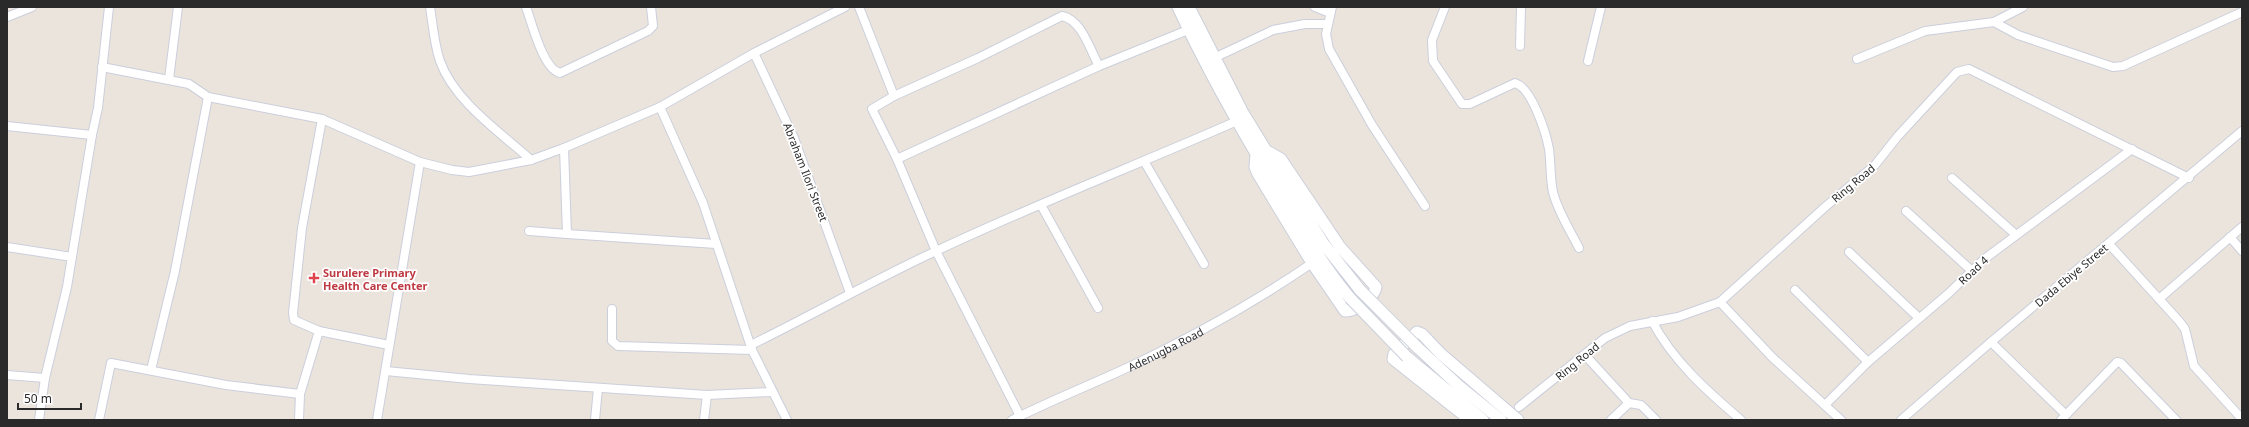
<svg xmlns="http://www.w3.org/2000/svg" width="2249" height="427" font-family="'Noto Sans',sans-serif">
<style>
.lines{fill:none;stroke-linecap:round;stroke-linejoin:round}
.street-casing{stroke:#cbcfdb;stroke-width:10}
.secondary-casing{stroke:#cbcfdb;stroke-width:13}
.street{stroke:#fff;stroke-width:8}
.secondary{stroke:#fff;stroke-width:11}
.secondary-bridge-casing{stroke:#cbcfdb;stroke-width:13;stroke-linecap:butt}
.secondary-bridge{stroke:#fff;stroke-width:11}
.health-dot{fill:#e0444e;stroke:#fff;stroke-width:1.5}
.labels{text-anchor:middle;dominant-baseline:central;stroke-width:3.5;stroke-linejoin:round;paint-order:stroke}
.street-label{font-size:11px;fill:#2a2a2a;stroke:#fff}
.health-label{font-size:11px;font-weight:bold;fill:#be3a42;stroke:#fff;text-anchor:start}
</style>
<rect width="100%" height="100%" fill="#ebe4dd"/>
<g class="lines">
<defs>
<g id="street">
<path d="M430 7C433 25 434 44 440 61 454 101 500 132 531 160"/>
<path d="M526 7C532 23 543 69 560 73L648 31 653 26 651 7"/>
<path d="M859 7 894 96"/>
<path d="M1315 7 1330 13"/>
<path d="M1332 7 1326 34 1329 49 1372 125 1425 206"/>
<path d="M1445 7 1432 40 1433 61 1462 104H1470L1515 83C1532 88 1546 133 1549 149 1551 163 1550 178 1553 192 1558 212 1570 230 1579 248"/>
<path d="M7 17 32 7"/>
<path d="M1994 22 2018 35 2113 67 2123 66 2242 12"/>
<path d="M1520 46 1521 7"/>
<path d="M754 53 794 138 850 293"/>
<path d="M1214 58 1273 30 1305 24H1327"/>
<path d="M1857 59 1925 31 1994 22 2023 7"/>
<path d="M1588 61 1601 7"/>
<path d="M102 67 189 84 208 97 322 119 420 162 452 170 469 172 531 160 564 148 660 107 754 53 845 7"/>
<path d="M169 79 178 7"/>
<path d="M660 107 703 203 752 350 787 420"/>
<path d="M7 126 92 135"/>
<path d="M564 148 567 234 716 244"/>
<path d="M897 159 1099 66 1188 30"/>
<path d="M1144 161 1204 264"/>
<path d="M1952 178 2015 234"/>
<path d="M1041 205 1098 308"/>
<path d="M1906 211 1972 271"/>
<path d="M529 231 567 234"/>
<path d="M2230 237 2242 251"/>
<path d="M2109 244 2179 321 2185 329 2194 366 2242 419"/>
<path d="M7 247 72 257"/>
<path d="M1849 252 1919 318"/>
<path d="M1795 290 1868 362"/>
<path d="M2159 299 2242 227"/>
<path d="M1720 302 1772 357 1841 420"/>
<path d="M612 309V341L618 346 752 350"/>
<path d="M1652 321C1673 361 1707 391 1741 420"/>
<path d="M319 331 389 345"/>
<path d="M1991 342 2066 415"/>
<path d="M751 345C812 315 872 281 934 252 1033 205 1137 165 1237 121"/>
<path d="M1585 355 1629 403 1641 405 1656 420"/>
<path d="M151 370 175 271 208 97"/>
<path d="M386 371 469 379 707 395 771 392"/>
<path d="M7 375 45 378"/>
<path d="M1825 405 1868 362 1949 293 1983 260 2132 149"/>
<path d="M1519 407 1605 338 1630 326 1678 317 1720 302 1825 207 1875 165 1898 136 1957 72 1969 69 2189 178"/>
<path d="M1020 416 936 251 897 159 872 109 894 96 978 58 1062 16C1082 20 1090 50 1099 66"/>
<path d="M39 420 45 378 67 287 92 135 98 108 109 7"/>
<path d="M99 420 111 363 226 385 300 394"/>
<path d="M299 420 300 394 319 331 294 320 293 313 302 228 322 119"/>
<path d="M377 420 420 162"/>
<path d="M595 420 598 388"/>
<path d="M704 420 707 395"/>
<path id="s1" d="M1012 420C1050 401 1090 385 1129 367 1192 337 1254 303 1312 263"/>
<path d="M1611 420 1629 403"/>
<path d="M1901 420 1991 342 2242 131"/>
<path d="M2061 420 2117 362 2121 363 2176 420"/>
</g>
<path id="secondary" d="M1178 7C1208 72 1244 135 1282 197 1303 231 1324 267 1350 298
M1189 7 1243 113 1323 243 1360 290
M1256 154 1255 167 1258 174 1312 263 1345 311C1355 312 1375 297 1376 287L1340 247 1281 159 1269 152
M1417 347 1459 386 1501 420
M1407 357 1483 420
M1470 420 1393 359 1394 354 1417 332 1422 334 1441 354 1518 420"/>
</defs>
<use href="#street" class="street-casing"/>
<use href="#secondary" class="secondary-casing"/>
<use href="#street" class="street"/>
<use href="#secondary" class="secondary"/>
<defs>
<path id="secondary-bridge" d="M1360 290 1417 347
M1350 298 1407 357"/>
</defs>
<use href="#secondary-bridge" class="secondary-bridge-casing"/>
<use href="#secondary-bridge" class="secondary-bridge"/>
</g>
<path class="health-dot" d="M312 272h4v4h4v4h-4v4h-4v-4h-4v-4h4z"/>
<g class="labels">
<g class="street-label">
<text transform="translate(806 172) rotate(69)">Abraham Ilori Street</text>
<text transform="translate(1853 183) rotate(-40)">Ring Road</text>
<text transform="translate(1973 270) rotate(-43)">Road 4</text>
<text transform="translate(2071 275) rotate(-40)">Dada Ebiye Street</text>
<text stroke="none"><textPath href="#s1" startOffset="169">Adenugba Road</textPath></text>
<text transform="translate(1577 361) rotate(-39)">Ring Road</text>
</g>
<g class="health-label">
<text x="323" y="272">Surulere Primary<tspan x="323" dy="13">Health Care Center</tspan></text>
</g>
</g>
<rect width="2249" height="427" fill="none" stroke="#2a2a2a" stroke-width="16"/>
<path d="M18 403v6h63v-6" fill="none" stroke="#2a2a2a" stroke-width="2"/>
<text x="24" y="403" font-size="12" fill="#2a2a2a" stroke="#ffffff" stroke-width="3" paint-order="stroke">50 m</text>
</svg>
